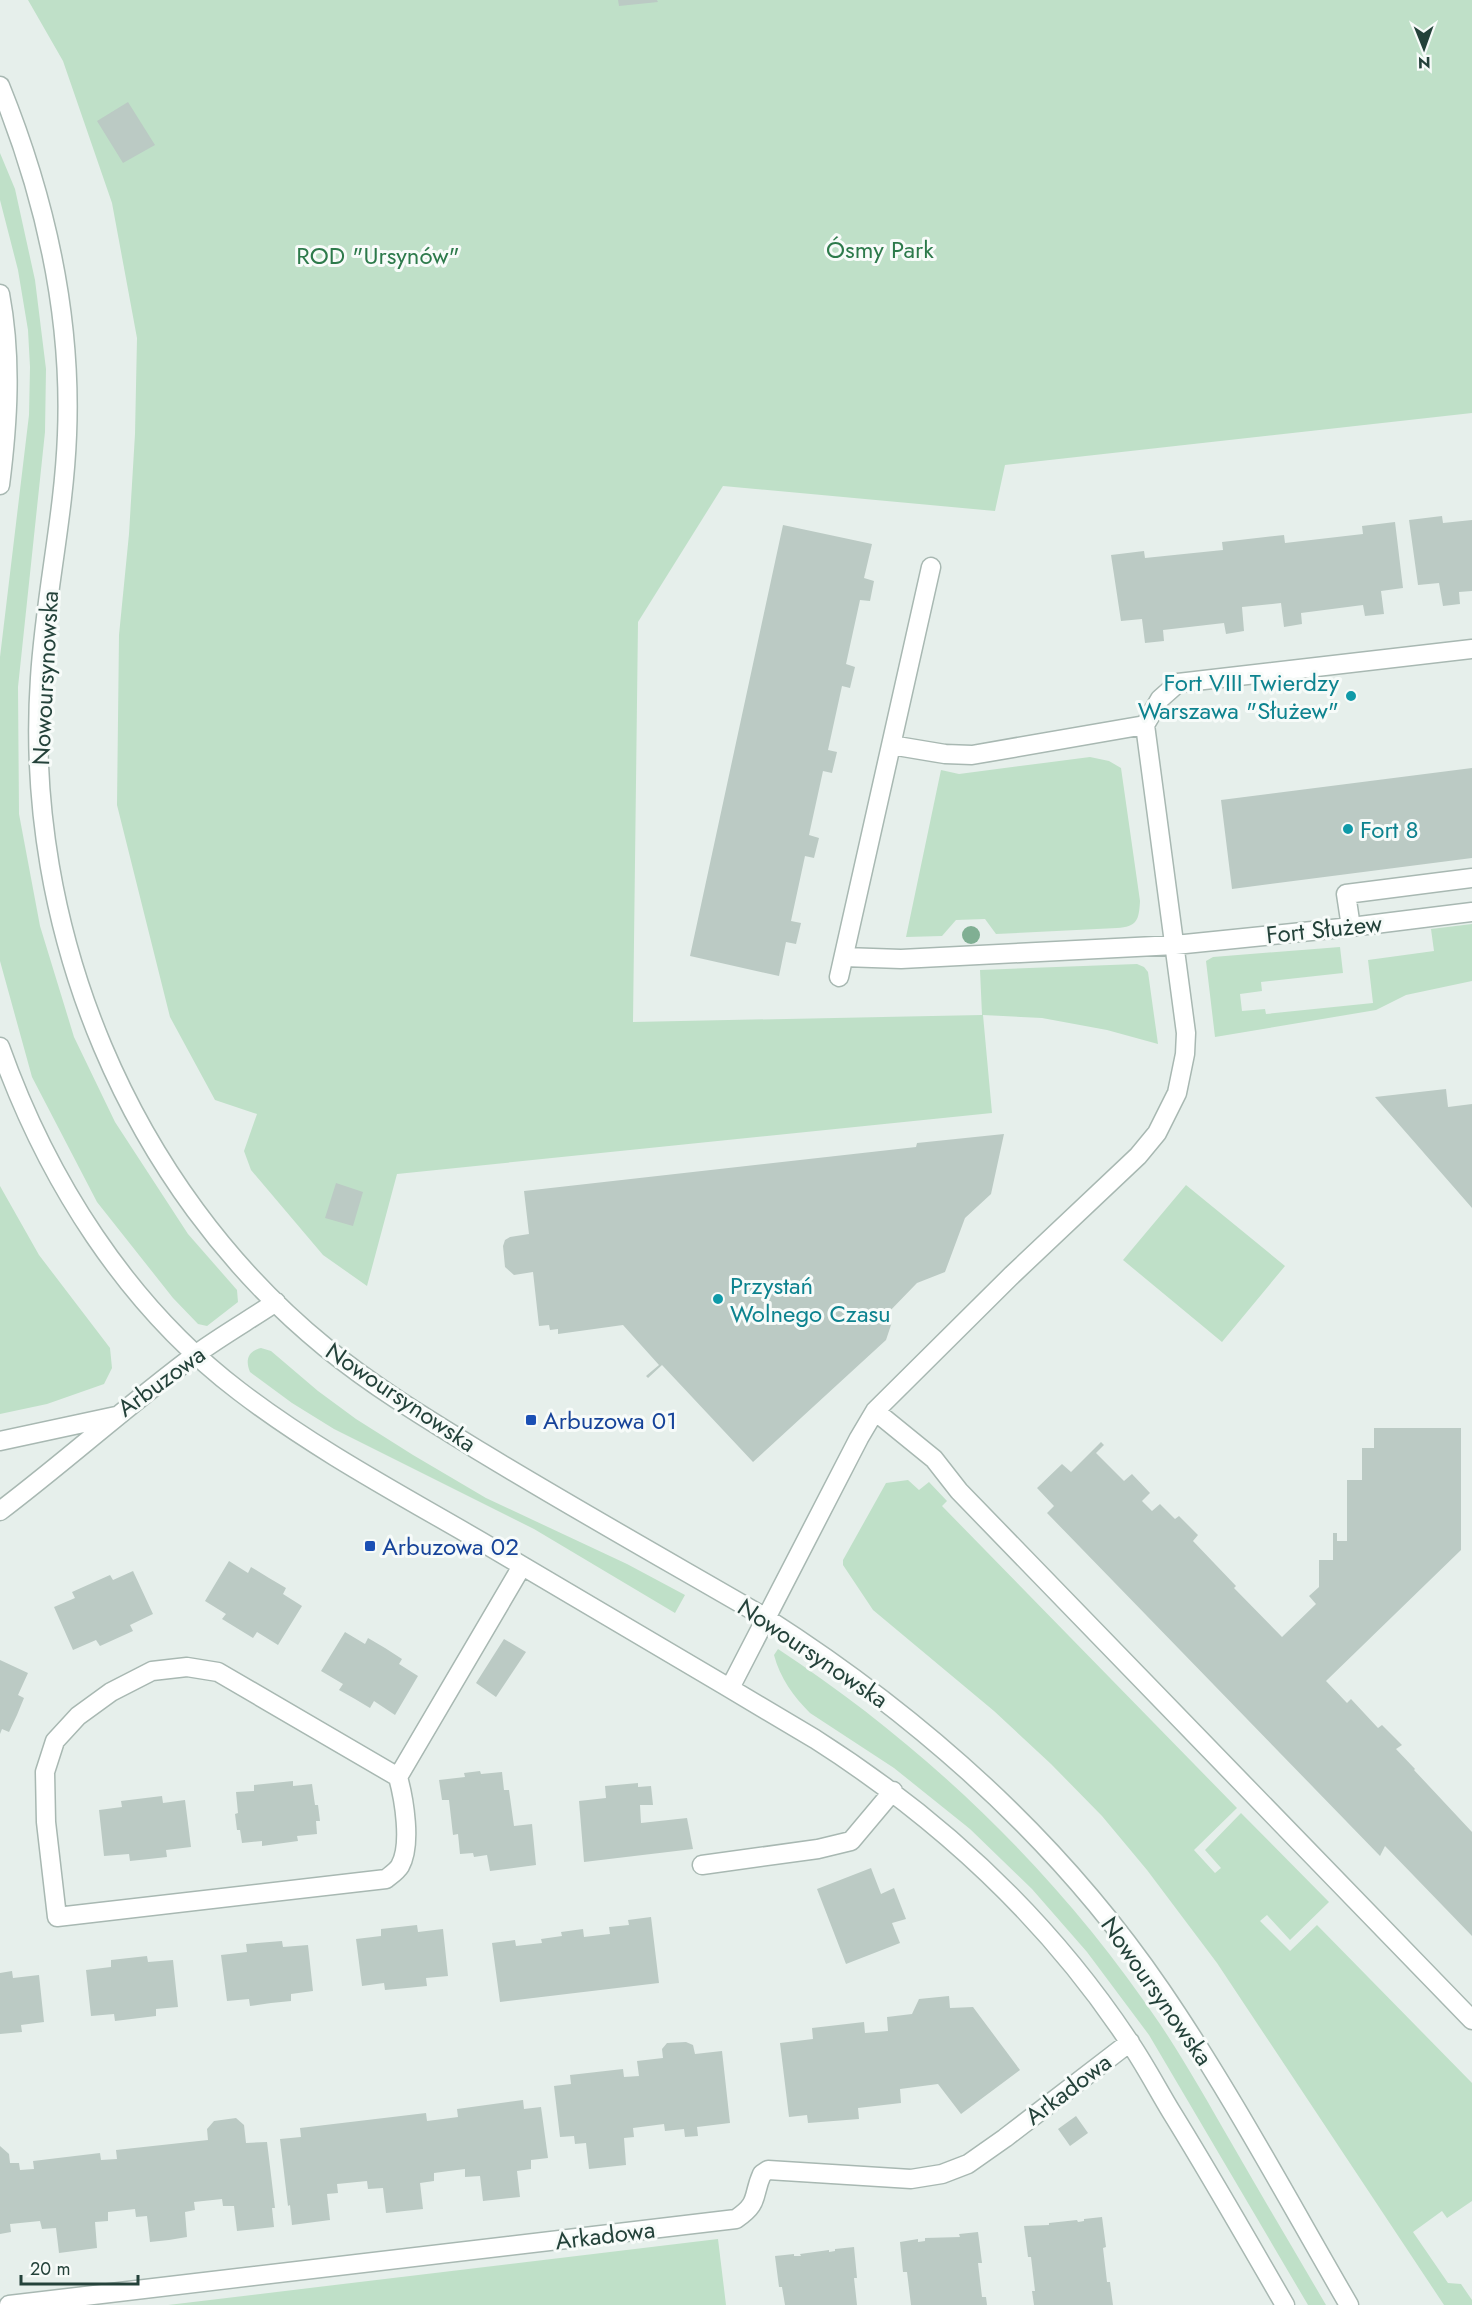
<svg xmlns="http://www.w3.org/2000/svg" width="1472" height="2305" font-family="Jost,sans-serif">
<style>
.green{fill:#bfe0c8}
.building{fill:#bbcac4}
.lines{fill:none;stroke-linecap:round;stroke-linejoin:round}
.minor-casing{stroke:#a8b8b2;stroke-width:21}
.minor{stroke:#fff;stroke-width:18}
.tree{fill:#80af93}
.culture-dot{fill:#0f9aa8;stroke:#f7fbf9;stroke-width:2}
.transit-dot{fill:#1a4fb4;stroke:#f7fbf9;stroke-width:2}
.labels{text-anchor:middle;dominant-baseline:central;stroke-width:6;stroke-linejoin:round;paint-order:stroke}
.park-label{font-size:24px;fill:#2d7a4b;stroke:#f7fbf9}
.street-label{font-size:24px;fill:#24423a;stroke:#f7fbf9}
.culture-label{font-size:24px;fill:#0d838f;stroke:#f7fbf9;text-anchor:start}
.transit-label{font-size:24px;fill:#164399;stroke:#f7fbf9;text-anchor:start}
</style>
<rect width="100%" height="100%" fill="#e6efeb"/>
<path class="green" d="M28 0H1472V413L1005 465 995 511 723 486 638 622 633 1022 982 1015 980 970 1137 964 1144 967 1148 972 1158 1044 1107 1030 1042 1018 983 1015 992 1113 397 1174 367 1286 323 1255 251 1170 244 1151 257 1114 215 1100 170 1017 117 805 119 635 129 534 135 434 137 338 112 203 63 61Z
M0 153 15 189 35 280 46 369 45 432 18 687 19 814 40 926 74 1037 115 1122 188 1234 237 1290 238 1302 207 1326 198 1324 173 1298 97 1202 32 1077 0 961V657L29 415 30 367 28 330 18 270 0 200Z
M1090 757 1109 761 1121 768 1140 901C1139 920 1137 927 1117 928L996 934 985 919 956 920 942 936 906 937 941 770 959 774Z
M1472 924V981L1406 995 1376 1010 1215 1037 1206 961 1213 957 1340 947 1343 973 1261 982 1262 991 1240 994 1242 1011 1265 1009 1266 1014 1373 1003 1368 960 1434 951 1431 929Z
M1186 1185 1285 1266 1222 1342 1123 1260Z
M0 1186 39 1255 110 1348 112 1368 104 1384 47 1404 0 1414Z
M261 1348 271 1351 318 1391 356 1419 413 1455 486 1498 627 1564 685 1595 675 1613 534 1529 334 1429 292 1403 250 1372C245 1360 248 1351 261 1348Z
M908 1480 919 1490 929 1482 947 1501 942 1506 1237 1808 1194 1850 1215 1873 1221 1868 1205 1850 1241 1813 1329 1902 1290 1940 1267 1915 1260 1921 1290 1951 1317 1925 1472 2083V2201L1447 2218 1442 2211 1413 2232 1448 2283 1461 2284 1472 2300V2305H1444L1217 1963 1147 1870 1102 1816 1051 1764 994 1711 873 1610 843 1565V1560L886 1483Z
M778 1649C928 1748 1059 1874 1160 2024 1186 2063 1209 2104 1232 2144 1263 2198 1295 2252 1326 2305H1308L1149 2035 1087 1952 1032 1889 970 1829 894 1768 810 1713C794 1697 780 1678 774 1655Z
M718 2239 726 2305H168Z"/>
<path class="building" d="M618 0H657L658 2 619 6Z
M128 102 155 145 123 163 97 121Z
M1442 516 1443 523 1472 520V591L1459 592 1460 604 1443 606 1439 583 1418 585 1409 520Z
M1395 522 1403 588 1381 591 1384 614 1365 616 1363 605 1301 613 1302 624 1284 627 1281 603 1242 607 1244 631 1226 634 1224 623 1163 630 1164 641 1145 643 1142 619 1121 621 1111 555 1144 551 1145 558 1223 550 1222 542 1284 535 1285 543 1363 534 1362 526Z
M783 525 872 544 864 578 874 581 870 601 860 600 846 664 855 667 850 688 842 686 828 750 837 752 832 773 823 771 809 835 819 838 814 858 805 856 791 921 801 923 796 944 786 942 779 976 690 956Z
M1472 768V858L1232 889 1221 800Z
M1446 1089 1448 1107 1472 1104V1208L1375 1097Z
M1004 1134 991 1194 965 1218 945 1272 917 1283 885 1316 892 1322 886 1340 753 1462 662 1365 648 1378 646 1376 659 1365 623 1325 558 1334V1329L550 1330 549 1325 539 1326 533 1272 514 1275 505 1267 503 1246 505 1240 510 1237 529 1234 524 1191 916 1147 917 1143Z
M336 1183 363 1192 353 1226 325 1218Z
M1374 1428H1461V1550L1326 1681 1347 1703 1351 1699 1378 1728 1382 1725 1402 1745 1396 1749 1415 1769 1414 1770 1472 1832V1936L1385 1846 1380 1856 1047 1513 1054 1506 1037 1488 1062 1464 1071 1472 1101 1442 1104 1445 1096 1453 1124 1481 1132 1474 1150 1493 1142 1501 1152 1511 1160 1504 1175 1519 1179 1516 1198 1535 1193 1541 1236 1586 1234 1588 1282 1637 1316 1604 1309 1596 1319 1587V1560H1333V1533H1337V1541H1347V1480H1362V1448H1374Z
M229 1561 248 1573 251 1567 269 1578 286 1588 283 1594 302 1606 278 1645 257 1632 253 1638 222 1619 226 1614 205 1601Z
M133 1571 153 1614 130 1625 133 1631 100 1646 96 1640 73 1650 54 1607 75 1598 72 1592 110 1575 113 1580Z
M345 1632 365 1644 368 1638 385 1648 402 1659 399 1664 418 1676 395 1715 374 1701 370 1708 355 1699 339 1690 343 1684 321 1671Z
M504 1639 526 1652 496 1697 476 1683Z
M0 1660 28 1673 18 1695 24 1698 17 1715 9 1732 2 1729 0 1734Z
M480 1771 481 1774 502 1772 504 1790H509L514 1826 532 1824 536 1865 490 1871 487 1855 474 1857 473 1853 460 1854 458 1834 453 1835 449 1800H442L439 1780 465 1777 464 1773Z
M293 1781V1786L312 1784 315 1805H318L320 1821H316L317 1834 297 1836 298 1841 262 1846V1841L242 1843 240 1830H237L235 1814 238 1813 236 1792 254 1791V1785Z
M638 1783V1787L651 1786 653 1805H640L641 1823 687 1818 693 1849 584 1862 579 1801 606 1798 605 1786Z
M162 1796 163 1803 185 1800 191 1847 166 1850 167 1857 149 1859 130 1861 129 1854 104 1856 99 1810 122 1807 121 1801Z
M871 1868 881 1894 894 1888 906 1919 892 1923 900 1943 846 1964 817 1889Z
M651 1917 659 1983 500 2002 492 1943 515 1940 516 1946 542 1943 541 1939 562 1936 561 1932 583 1929 584 1937 610 1934 609 1927 629 1925 628 1920Z
M417 1925 418 1932 443 1929 448 1976 426 1978 427 1986 407 1988 385 1990 384 1983 362 1986 356 1939 381 1936V1929Z
M282 1941 283 1947 308 1945 313 1991 291 1994V2001L271 2003 250 2006 249 1999 227 2001 221 1955 247 1952 246 1944Z
M147 1956 148 1962 173 1960 178 2007 156 2009V2016L115 2021 114 2014 91 2016 86 1970 111 1967V1960Z
M12 1971 13 1978 39 1975 44 2022 21 2025 22 2032 0 2034V1973Z
M949 1996 950 2008 973 2007 1020 2070 961 2114 938 2084 900 2089 901 2103 858 2108 859 2119 808 2123 807 2115 789 2117 780 2043 813 2039 812 2028 864 2022 865 2033 888 2031 887 2017 912 2014 919 1999Z
M686 2042 693 2045 695 2054 722 2051 730 2123 697 2127 698 2136 685 2137 684 2129 665 2131 664 2124 633 2128 634 2137 624 2138 626 2165 589 2169 586 2143 575 2144 574 2136 560 2137 554 2086 571 2084 570 2075 623 2069 624 2077 639 2076 637 2061 663 2058 662 2049 667 2043Z
M523 2100 524 2109 541 2107 548 2158 531 2160V2169L517 2171 520 2197 483 2201 480 2176 465 2177V2169L449 2171 434 2173V2181L420 2183 423 2209 386 2213 383 2188 368 2189 367 2181 337 2184 338 2193 327 2194 330 2220 292 2225 290 2205 288 2206 280 2139 301 2137 300 2128 426 2113 427 2121 443 2119 458 2117 457 2109Z
M1076 2116 1088 2133 1070 2146 1058 2129Z
M236 2118 244 2125 246 2143 267 2142 275 2208H272L274 2227 237 2231 234 2206H223L222 2199 194 2202 195 2210 185 2212 187 2237 169 2240 150 2242 147 2216 136 2217 135 2209 108 2212V2221L95 2222 97 2248 59 2253 56 2228 42 2229 40 2221 10 2224 11 2232 0 2234V2146L9 2154 10 2163H19L20 2170 34 2169 33 2161 100 2153 101 2160 117 2159 116 2150 208 2140 207 2129 214 2121Z
M1102 2217 1106 2247 1103 2248 1107 2282H1110L1113 2305H1034L1032 2291H1035L1031 2257H1028L1024 2226 1049 2225V2223L1077 2220 1078 2222 1084 2221V2219Z
M978 2232 982 2263H978L982 2297H986L987 2305H911L907 2272H903L900 2242 918 2239V2242L925 2241V2238L960 2237 959 2234Z
M854 2247 857 2278H854L857 2305H785L782 2287H779L775 2256 794 2254V2256H801L800 2254 829 2250V2252L835 2251V2249Z"/>
<g class="lines">
<defs>
<path id="minor" d="M0 86C45 197 72 314 67 435 64 516 45 597 40 678 23 929 129 1187 325 1347 374 1387 427 1419 481 1452 575 1509 671 1563 766 1618 919 1716 1058 1839 1161 1990 1230 2091 1288 2200 1349 2305
M0 294C12 358 8 422 0 485
M891 745 945 754 972 755 1145 725 1160 699 1178 683 1472 649
M1351 927 1346 894 1472 878
M844 957 901 959 1175 945 1351 927 1472 912
M839 977 931 567
M0 1047C47 1179 126 1305 239 1391 316 1450 403 1496 487 1545 597 1610 706 1674 815 1739 939 1818 1048 1919 1130 2043 1145 2065 1158 2090 1172 2113 1211 2176 1248 2241 1285 2305
M875 1411 934 1459 959 1491 1472 2020
M0 1441 116 1416
M0 1511C66 1461 128 1405 195 1355 221 1336 249 1320 276 1302
M187 1667 218 1672 398 1777C404 1799 412 1845 400 1866 397 1871 391 1875 386 1879L57 1917 46 1822 45 1772 55 1741 78 1716 111 1692 152 1671Z
M730 1688 859 1438 875 1411 1012 1275 1138 1156 1157 1133 1177 1093 1185 1054 1186 1033 1145 725
M398 1777 522 1566
M702 1865 818 1849 851 1841 893 1791
M9 2305 736 2219C760 2203 752 2196 762 2174L768 2170 911 2179 942 2174 968 2164 1005 2138 1130 2042"/>
</defs>
<use href="#minor" class="minor-casing"/>
<use href="#minor" class="minor"/>
</g>
<circle class="tree" cx="971" cy="935" r="9"/>
<g class="culture-dot">
<circle cx="1351" cy="696" r="6"/>
<circle cx="1348" cy="829" r="6"/>
<circle cx="718" cy="1299" r="6"/>
</g>
<g class="transit-dot">
<rect x="525" y="1414" width="12" height="12" rx="3"/>
<rect x="364" y="1540" width="12" height="12" rx="3"/>
</g>
<g class="labels">
<g class="park-label">
<text x="880" y="249">Ósmy Park</text>
<text x="378" y="255">ROD "Ursynów"</text>
</g>
<g class="street-label">
<text transform="translate(45 678) rotate(-87)">Nowoursynowska</text>
<text transform="translate(1324 929) rotate(-6)">Fort Służew</text>
<text transform="translate(161 1381) rotate(-36)">Arbuzowa</text>
<text transform="translate(401 1397) rotate(34)">Nowoursynowska</text>
<text transform="translate(813 1653) rotate(34)">Nowoursynowska</text>
<text transform="translate(1157 1991) rotate(55)">Nowoursynowska</text>
<text transform="translate(1068 2089) rotate(-37)">Arkadowa</text>
<text transform="translate(605 2235) rotate(-7)">Arkadowa</text>
</g>
<g class="culture-label">
<text x="1339" y="682" text-anchor="end">Fort VIII Twierdzy<tspan x="1339" dy="28">Warszawa "Służew"</tspan></text>
<text x="1360" y="829">Fort 8</text>
<text x="730" y="1285">Przystań<tspan x="730" dy="28">Wolnego Czasu</tspan></text>
</g>
<g class="transit-label">
<text x="543" y="1420">Arbuzowa 01</text>
<text x="382" y="1546">Arbuzowa 02</text>
</g>
</g>
<g transform="translate(1424 48) rotate(179)" stroke="#f7fbf9" stroke-width="4.5" paint-order="stroke">
<path d="M0-4.5L10 22L0 15L-10 22Z" fill="#24423a"/>
<text y="-9" font-size="16" font-weight="bold" text-anchor="middle" fill="#24423a">N</text>
</g>
<path d="M21 2275v9h117v-9" fill="none" stroke="#24423a" stroke-width="3"/>
<text x="30" y="2275" font-size="18" fill="#24423a" stroke="#f7fbf9" stroke-width="4.5" paint-order="stroke">20 m</text>
</svg>
